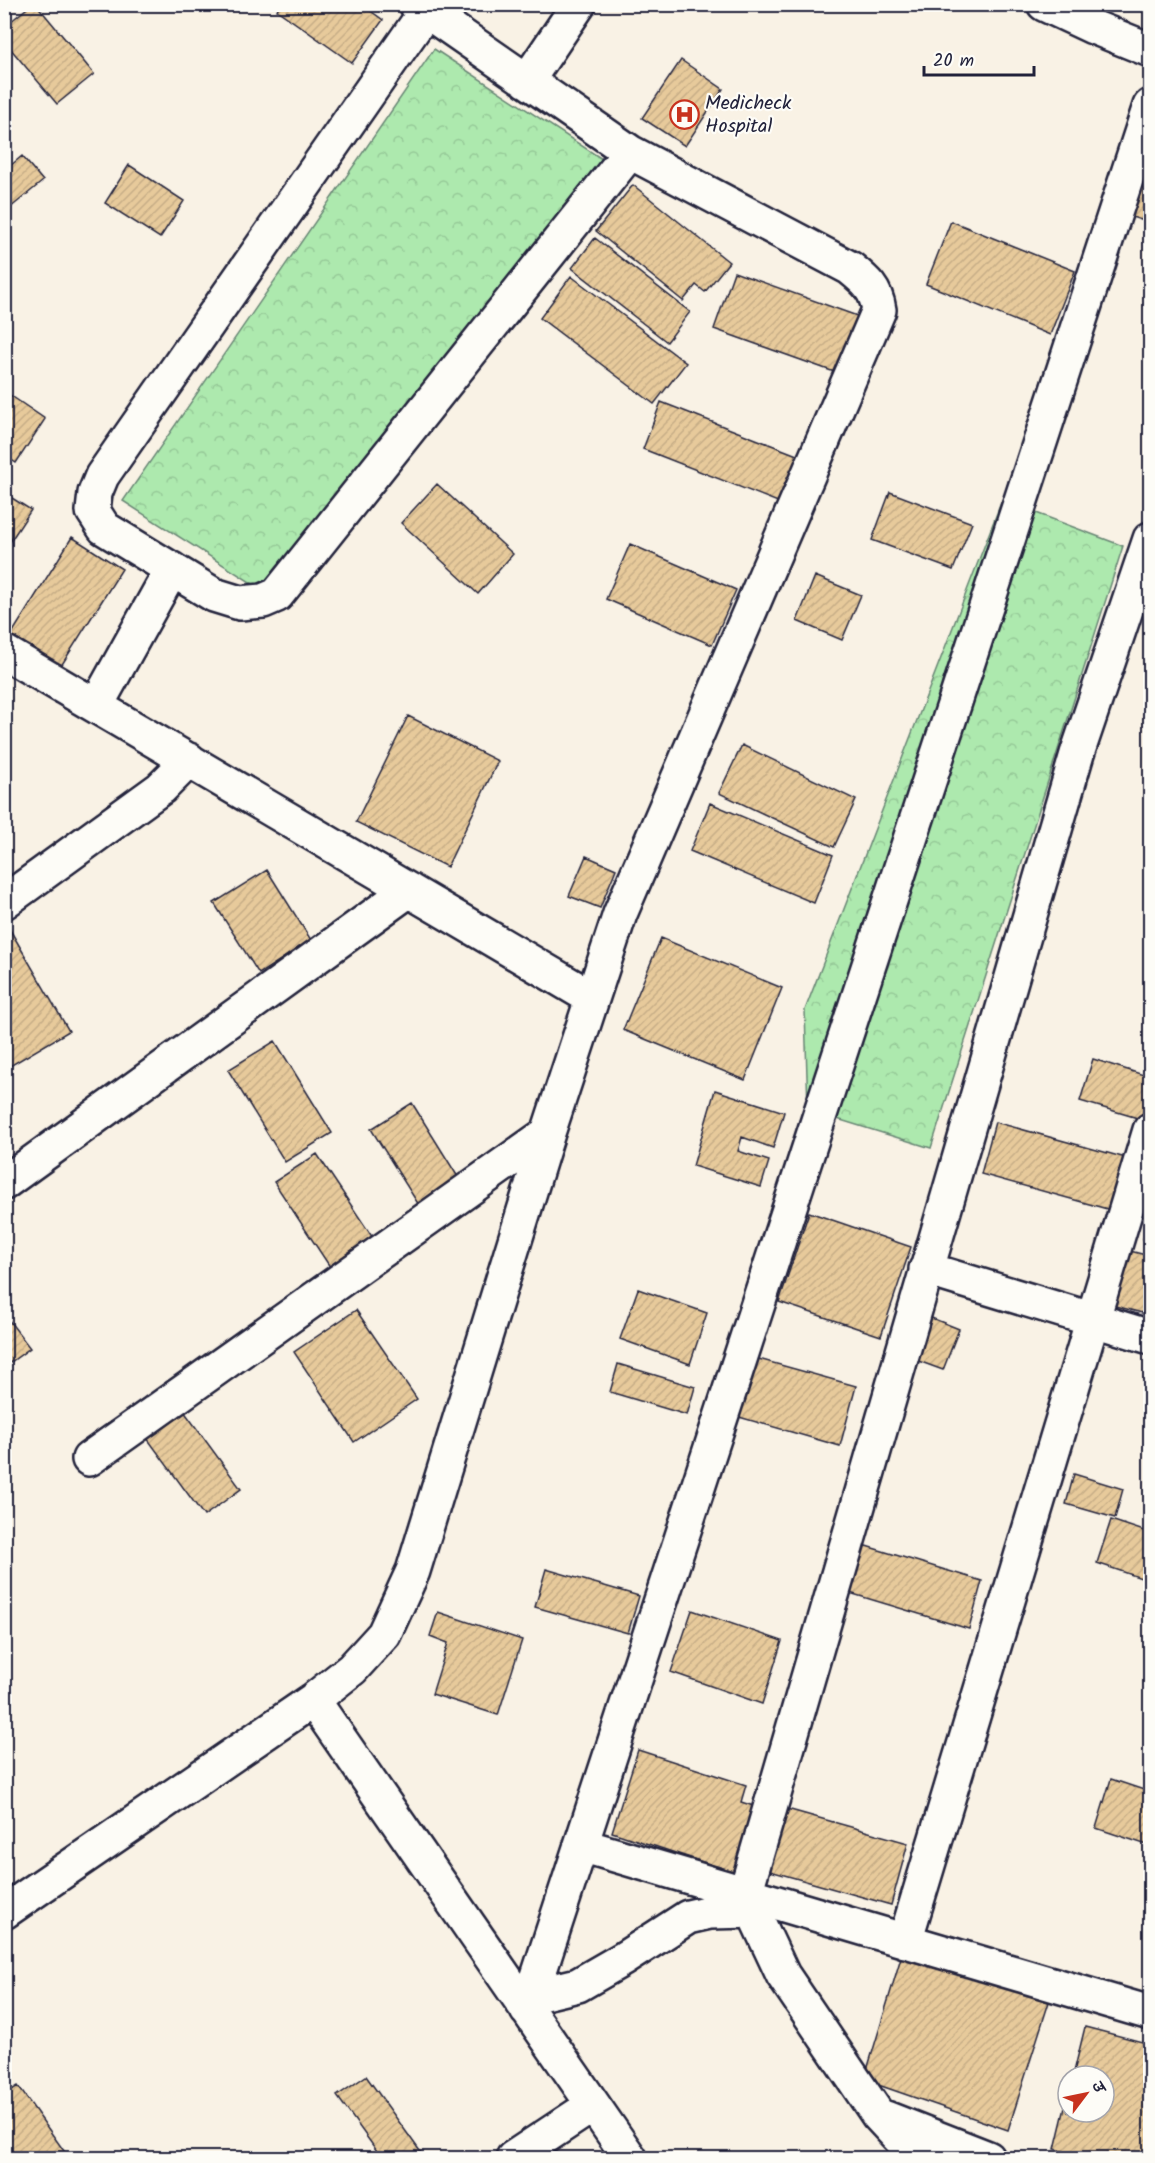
<svg xmlns="http://www.w3.org/2000/svg" width="1155" height="2163" font-family="Kalam,'Playpen Sans Deva',sans-serif">
<style>
.park{fill:url(#park-crowns);stroke:#688674;stroke-width:1.5}
.building{fill:url(#building-hatch);stroke:#22223b;stroke-width:1.5}
.lines{fill:none;stroke-linecap:round;stroke-linejoin:round}
.minor-casing{stroke:#22223b;stroke-width:38}
.minor{stroke:#fdfcf7;stroke-width:33}
.labels{text-anchor:middle;dominant-baseline:central;stroke-width:4.5;stroke-linejoin:round;paint-order:stroke}
.poi-label{font-size:20px;fill:#22223b;stroke:#fdfcf7;text-anchor:start}
</style>
<defs>
<pattern id="park-crowns" width="20" height="18" patternUnits="userSpaceOnUse" patternTransform="scale(1.5)"><rect width="20" height="18" fill="#ade9ae"/><path d="M2 6a3 3 0 1 1 6 0M12 15a3 3 0 1 1 6 0" fill="none" stroke="#95c897"/></pattern>
<pattern id="building-hatch" width="6" height="6" patternUnits="userSpaceOnUse" patternTransform="scale(1.5)"><rect width="6" height="6" fill="#e7ca9b"/><path d="M-1 1l2-2M0 6l6-6M5 7l2-2" fill="none" stroke="#c6ad86"/></pattern>
</defs>
<rect width="100%" height="100%" fill="#f9f2e5"/>
<filter id="ink" filterUnits="userSpaceOnUse"><feTurbulence type="fractalNoise" baseFrequency=".0167" numOctaves="2"/><feDisplacementMap in="SourceGraphic" scale="12" xChannelSelector="R" yChannelSelector="G"/><feConvolveMatrix kernelMatrix="1 2 1 2 8 2 1 2 1" color-interpolation-filters="sRGB"/></filter>
<g filter="url(#ink)">
<path class="park" d="M434 49 602 159 261 589 123 501Z
M1002 500 1123 546 931 1148 808 1110 805 1010Z"/>
<path class="building" d="M32 4H36L94 74 57 104 4 41V27Z
M280 4H361L383 20 352 63 277 10Z
M681 60 723 89 685 146 642 118Z
M22 156 43 181 4 213V171Z
M1150 162V223L1132 217Z
M129 165 184 201 160 238 105 203Z
M633 185 729 262 705 292 696 285 683 301 596 231Z
M951 221 1075 271 1050 335 926 284Z
M595 238 690 312 667 342 572 268Z
M734 272 860 317 840 374 714 329Z
M571 276 686 363 654 404 540 318Z
M4 391 45 419 16 463 4 455Z
M661 402 802 457 783 504 643 449Z
M437 484 513 554 478 594 401 523Z
M890 492 972 523 953 570 872 540Z
M4 493 31 510 4 551Z
M72 537 122 569 61 666 11 635Z
M630 544 736 590 712 645 606 599Z
M815 576 861 595 842 640 797 621Z
M408 716 498 761 447 867 356 822Z
M742 745 856 800 834 847 719 793Z
M710 803 833 855 814 903 690 851Z
M586 856 616 869 600 908 569 896Z
M267 870 311 940 259 974 214 903Z
M6 923 69 1031 10 1066 4 1055Z
M661 938 782 988 745 1080 623 1030Z
M275 1041 332 1133 285 1162 228 1070Z
M1093 1059 1150 1077V1089L1141 1119 1080 1101Z
M715 1090 784 1112 773 1148 742 1137 738 1151 769 1161 761 1187 693 1166Z
M412 1103 463 1185 422 1210 371 1129Z
M995 1122 1126 1158 1111 1210 981 1174Z
M317 1154 377 1244 334 1273 274 1182Z
M809 1212 911 1247 881 1336 779 1302Z
M1150 1216V1241L1143 1239Z
M1130 1251 1150 1256V1315L1115 1306Z
M638 1289 707 1313 690 1364 620 1339Z
M356 1310 417 1399 354 1442 294 1352Z
M4 1314 30 1348 4 1367Z
M929 1317 959 1329 943 1370 913 1359Z
M755 1358 856 1386 840 1446 739 1417Z
M618 1364 695 1387 687 1415 610 1392Z
M181 1407 241 1489 204 1516 144 1434Z
M1074 1474 1123 1489 1115 1518 1066 1504Z
M1111 1520 1150 1533V1581L1097 1563Z
M856 1543 982 1581 969 1629 843 1591Z
M546 1569 639 1596 628 1633 535 1607Z
M692 1610 782 1641 762 1704 671 1672Z
M438 1612 522 1640 498 1715 432 1694 448 1643 430 1636Z
M638 1750 746 1785 741 1802 760 1808 739 1874 612 1832Z
M1111 1779 1150 1792V1846L1096 1828Z
M787 1809 908 1843 891 1905 770 1871Z
M902 1954 1049 2002 1008 2130 864 2080Z
M1085 2027 1150 2044V2158H1089L1055 2149 1068 2095V2112H1104V2076H1073Z
M366 2076 425 2158H382L337 2096Z
M18 2086 69 2158H4V2095Z"/>
<g class="lines">
<defs>
<path id="minor" d="M1044 4 1093 27 1150 50
M426 11 102 476 95 493 93 511 104 528 214 595 240 603 263 601 277 595 630 152
M527 81 579 4
M4 652 592 998
M96 706 172 569
M4 902 161 788 189 760
M4 1183 409 890
M926 1269 1150 1337
M89 1459 548 1133
M313 1700 630 2158
M581 1845 1150 2013
M4 1912 313 1700 352 1669 384 1634 413 1571 548 1133 620 914 879 310C876 289 866 281 850 268L630 152 416 4
M905 1941 1150 1130
M532 1996 578 1985 623 1959 688 1917 710 1912 752 1911
M527 2010 1150 106
M886 2118 988 2158
M513 2158 593 2105
M918 2158 878 2115 783 1975 745 1894 1077 754 1150 539"/>
</defs>
<use href="#minor" class="minor-casing"/>
<use href="#minor" class="minor"/>
</g>
</g>
<defs>
<symbol id="hospital-ring" viewBox="-11 -11 22 22"><circle r="9.5" fill="#fdfcf7" stroke="#c8321e" stroke-width="1.5"/><path d="M-5-5h3v3.5h4V-5h3V5h-3V1.5h-4V5h-3Z" fill="#c8321e"/></symbol>
</defs>
<g fill-rule="evenodd">
<use href="#hospital-ring" x="668" y="98" width="33" height="33"/>
</g>
<g class="labels">
<g class="poi-label">
<text x="705" y="104">Medicheck<tspan x="705" dy="23">Hospital</tspan></text>
</g>
</g>
<rect width="1155" height="2163" fill="none" stroke="#fdfcf7" stroke-width="24"/>
<rect x="12" y="12" width="1131" height="2139" fill="none" stroke="#22223b" stroke-width="2" filter="url(#ink)"/>
<g transform="translate(1086 2094) rotate(58)"><circle r="28" fill="#fdfcf7" stroke="#a5a5ac" stroke-width="1.5"/>
<path d="M0-4.5L10 22L0 15L-10 22Z" fill="#c8321e"/>
<text y="-9" font-size="16" font-weight="bold" text-anchor="middle" fill="#22223b">उ</text>
</g>
<path d="M924 66v9h110v-9" fill="none" stroke="#22223b" stroke-width="3"/>
<text x="933" y="66" font-size="18" fill="#22223b" stroke="#fdfcf7" stroke-width="4.5" paint-order="stroke">20 m</text>
</svg>
